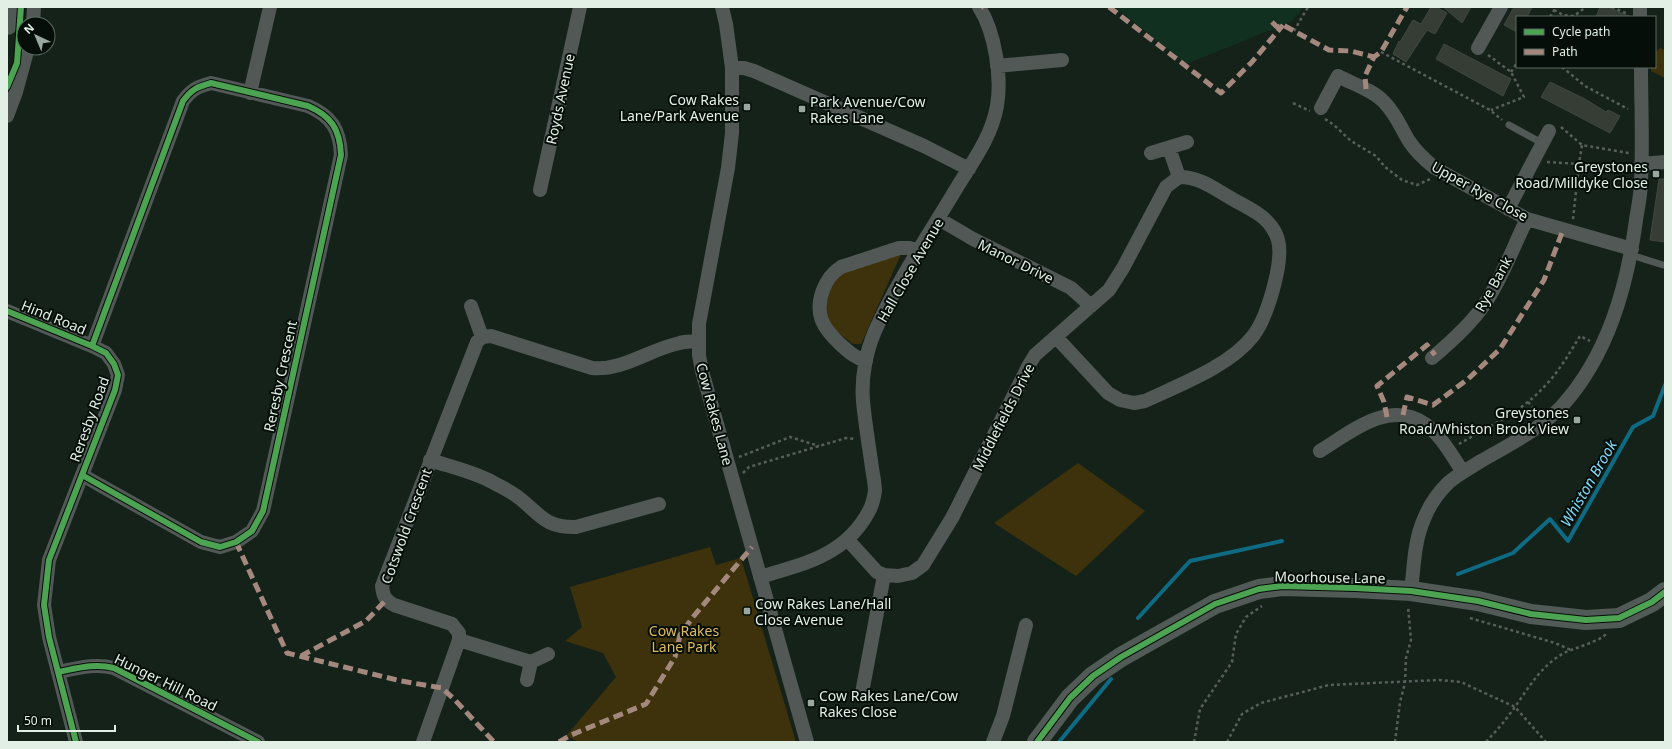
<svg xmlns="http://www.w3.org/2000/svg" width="1672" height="749" font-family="'Noto Sans',sans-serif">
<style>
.built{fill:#12301f}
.green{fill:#3d320b}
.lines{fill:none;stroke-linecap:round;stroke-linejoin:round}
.stream{stroke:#0f6a83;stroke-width:4}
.building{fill:#363d35;stroke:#40473f}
.path{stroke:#585e5b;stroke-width:2.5;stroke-dasharray:3 3;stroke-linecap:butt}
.lane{stroke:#515856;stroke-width:7}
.street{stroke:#515856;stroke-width:14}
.secondary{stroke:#515a56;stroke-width:20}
.primary{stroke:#4f5956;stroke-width:22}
.quiet{stroke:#a5887d;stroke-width:5;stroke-dasharray:10 5;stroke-linecap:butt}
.cycleway-casing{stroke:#050e08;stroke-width:8}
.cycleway{stroke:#4ca352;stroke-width:6}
.poi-dot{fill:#9aa79e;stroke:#050e08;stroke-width:1.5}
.labels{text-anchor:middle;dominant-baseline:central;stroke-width:4;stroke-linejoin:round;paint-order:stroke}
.street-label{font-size:14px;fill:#e1efe5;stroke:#050e08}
.poi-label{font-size:14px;fill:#e1efe5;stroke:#050e08;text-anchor:end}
.park-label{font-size:14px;fill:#e0ba5a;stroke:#050e08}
.water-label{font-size:15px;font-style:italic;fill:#7fd8fa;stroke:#050e08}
</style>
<rect width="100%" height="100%" fill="#15221a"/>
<path class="built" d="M1115 7H1304L1291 22 1186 64Z"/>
<path class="green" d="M1660 48 1665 50V78L1651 71V67H1655V52Z
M902 252 861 344H853L836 331 824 312 832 281 842 272Z
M1078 463 1145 511 1076 576 994 523Z
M710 547 716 565 741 558 796 742H579L566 736 616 677 603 653 565 641 582 627 570 587Z"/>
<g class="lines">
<path class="stream" d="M1458 574 1513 553 1550 519 1568 541 1633 427 1653 416 1665 385
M1138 618 1190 561 1282 541
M1059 742 1111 679"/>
</g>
<path class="building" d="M1431 7H1436L1447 13 1435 34 1427 30 1406 62 1393 54 1399 41 1400 42 1413 20 1421 24Z
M1443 7H1471L1462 23Z
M1514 7H1532L1527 17H1517V32L1504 25Z
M1600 7H1608L1631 17H1596Z
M1444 44 1511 79 1503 96 1436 59Z
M1550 82 1585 99 1606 112 1608 110 1620 116 1610 133 1541 97Z
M1659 179H1665V242L1650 240Z"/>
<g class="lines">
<path class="path" d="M1612 7 1628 14
M1554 10 1563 15 1574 16 1586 7
M1550 17 1556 7
M1294 31 1308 7
M1381 52 1490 110 1502 120
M1488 55 1511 72 1524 97 1491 110
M1562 67 1585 86 1628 109
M1511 72 1517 63
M1293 103 1310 111
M1325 119 1334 125 1351 141 1376 156 1385 167 1402 180 1417 185 1430 179
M1561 127 1582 145 1629 153
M1547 162 1579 164 1582 145
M1573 219 1579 164
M1528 402 1537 412
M1459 444C1486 428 1521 412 1543 388 1558 373 1569 354 1580 336L1590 341
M739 457 790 437 819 446
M743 473 749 467 846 438 855 439
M1470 618 1555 643 1571 650
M1194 742 1200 709 1232 662 1236 634 1246 617 1262 606
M1227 742 1242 714 1261 703 1329 685 1439 680 1461 682 1515 707 1546 742
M1395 742 1400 702 1405 683 1406 658 1411 640 1408 606
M1486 742C1493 734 1500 727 1506 719 1525 695 1537 668 1564 653 1574 648 1601 641 1606 634"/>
<path class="lane" d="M1509 125 1542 143
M1631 255 1663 265"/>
<path class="street" d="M722 7 726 24 732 68V133L728 168 699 324V355L702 371 807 742
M1640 7V17
M33 24 34 7
M1478 48 1501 7
M997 66 1062 60
M732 68H744L754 71 924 146 969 169
M250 93 270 7
M1321 108 1338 76C1353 84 1373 90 1384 102 1396 114 1401 128 1409 141 1416 152 1425 160 1435 168L1527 219 1632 249
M7 116 16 92 28 48
M1151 153 1187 142
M1641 164 1665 162
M540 190 580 7
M1508 209 1549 131
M939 219 973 239 1071 288 1091 306
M471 306 482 337
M7 311 92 346 106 353 114 364 118 375 115 390 49 560 44 605 49 637 76 742
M1056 337 1108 393 1120 400 1134 403 1145 401C1179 385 1230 366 1253 336 1267 318 1284 262 1278 240 1277 236 1274 230 1271 226 1262 213 1242 205 1229 197 1212 187 1199 177 1179 177
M1432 358C1451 342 1470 325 1484 305 1502 279 1513 247 1527 219
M866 361C855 358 849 352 840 344 823 328 814 314 823 290 827 279 832 273 841 267L899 248H910L918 251
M1320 451C1351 432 1389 399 1425 424 1441 435 1452 456 1463 472
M430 460C451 467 475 472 494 483 502 487 511 492 518 497 540 514 545 528 576 527L659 504
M82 475 201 542 220 547 236 542 252 531 263 511 341 155C340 129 331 116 308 106L211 83C197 87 192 89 183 101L92 346
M847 539 877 572 884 575 898 576 912 573 923 565 952 518 1029 365 1035 355 1109 290 1123 268 1166 187 1179 177 1169 148
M760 577C804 564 846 555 869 511 872 506 874 497 875 491 875 484 873 475 872 468 869 446 865 423 863 401 861 378 866 352 875 331 898 279 930 233 959 184 974 160 992 135 997 106 1002 77 995 32 979 7
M1411 591C1414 567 1414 541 1424 519 1429 506 1438 493 1448 483 1457 475 1470 468 1481 461 1509 445 1539 430 1562 406 1608 355 1627 287 1636 220 1638 207 1641 194 1641 181 1643 143 1641 105 1641 67
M459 640 531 662
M58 672C78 668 95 663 114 668L258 742
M527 680 531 662 548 654
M862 693 884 575
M423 742 459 640V633L452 624 394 605C385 600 383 596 382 586L477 342 482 337 491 336 592 368C623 371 650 349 680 343 686 341 692 342 699 341
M993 742 1003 716 1026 625"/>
<path class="secondary" d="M1037 742 1070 698 1093 676 1121 657 1215 604 1259 589 1282 586 1355 588 1411 591 1478 601 1531 614 1586 620 1619 618 1652 602 1665 592"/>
<path class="primary" d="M7 24 9 7"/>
<path class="quiet" d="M1109 7 1221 93 1252 62 1283 25
M981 8 982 7
M1272 22 1277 27 1283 25 1329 50 1351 51 1374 57
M1366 89 1365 76 1374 57 1381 52 1407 7
M1403 415 1407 397 1433 405 1468 379 1500 349 1544 280 1563 230
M1387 417 1384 402 1377 386 1427 345 1435 355
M236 542 287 653 401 681 442 688 455 700 494 742
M301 656 366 621 386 600
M559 742 571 735 646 704 675 657 680 635 693 617 752 547"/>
<defs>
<path id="cycleway" d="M7 87 17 63 21 7
M7 311 92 346 106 353 114 364 118 375 115 390 49 560 44 605 49 637 76 742
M82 475 201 542 220 547 236 542 252 531 263 511 341 155C340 129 331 116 308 106L211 83C197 87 192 89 183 101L92 346
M58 672C78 668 95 663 114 668L258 742
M1037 742 1070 698 1093 676 1121 657 1215 604 1259 589 1282 586 1355 588 1411 591 1478 601 1531 614 1586 620 1619 618 1652 602 1665 592"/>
</defs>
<use href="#cycleway" class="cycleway-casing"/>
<use href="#cycleway" class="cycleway"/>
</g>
<g class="poi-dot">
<rect x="743" y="103" width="8" height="8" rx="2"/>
<rect x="798" y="105" width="8" height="8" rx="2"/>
<rect x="1652" y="170" width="8" height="8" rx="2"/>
<rect x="1573" y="416" width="8" height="8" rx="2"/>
<rect x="743" y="607" width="8" height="8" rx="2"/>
<rect x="807" y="699" width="8" height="8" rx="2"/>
</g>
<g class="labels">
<g class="street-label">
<text transform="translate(560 99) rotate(-78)">Royds Avenue</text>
<text transform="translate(1480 191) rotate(29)">Upper Rye Close</text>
<text transform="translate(1016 261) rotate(26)">Manor Drive</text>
<text transform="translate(910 270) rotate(-60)">Hall Close Avenue</text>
<text transform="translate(1493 284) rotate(-61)">Rye Bank</text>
<text transform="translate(54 317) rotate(22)">Hind Road</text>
<text transform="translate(280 376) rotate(-78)">Reresby Crescent</text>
<text transform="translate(715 414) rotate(75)">Cow Rakes Lane</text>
<text transform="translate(1003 417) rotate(-63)">Middlefields Drive</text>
<text transform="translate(89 419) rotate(-70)">Reresby Road</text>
<text transform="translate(406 526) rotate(-70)">Cotswold Crescent</text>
<text transform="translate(1330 577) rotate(1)">Moorhouse Lane</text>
<text transform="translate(166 682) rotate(26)">Hunger Hill Road</text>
</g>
<g class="poi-label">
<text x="739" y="99">Cow Rakes<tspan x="739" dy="16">Lane/Park Avenue</tspan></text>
<text x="810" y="101" text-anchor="start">Park Avenue/Cow<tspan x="810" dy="16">Rakes Lane</tspan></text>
<text x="1648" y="166">Greystones<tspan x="1648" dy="16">Road/Milldyke Close</tspan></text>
<text x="1569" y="412">Greystones<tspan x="1569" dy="16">Road/Whiston Brook View</tspan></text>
<text x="755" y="603" text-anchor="start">Cow Rakes Lane/Hall<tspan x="755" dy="16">Close Avenue</tspan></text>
<text x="819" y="695" text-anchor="start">Cow Rakes Lane/Cow<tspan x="819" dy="16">Rakes Close</tspan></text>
</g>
<g class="park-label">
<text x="684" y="630">Cow Rakes<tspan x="684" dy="16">Lane Park</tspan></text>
</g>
<g class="water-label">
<text transform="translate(1588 483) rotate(-60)">Whiston Brook</text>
</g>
</g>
<rect width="1672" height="749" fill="none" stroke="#e1efe5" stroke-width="16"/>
<rect x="1516" y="16" width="140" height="52" fill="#050e08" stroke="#5d6860"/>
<rect x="1524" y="29" width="20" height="6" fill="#4ca352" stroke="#5d6860"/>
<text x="1552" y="36" font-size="12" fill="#e1efe5">Cycle path</text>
<rect x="1524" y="49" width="20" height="6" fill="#a5887d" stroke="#5d6860"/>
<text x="1552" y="56" font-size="12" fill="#e1efe5">Path</text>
<g transform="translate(36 36) rotate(316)"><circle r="19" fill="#050e08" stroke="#5d6860"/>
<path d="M0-3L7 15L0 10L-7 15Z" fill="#9aa79e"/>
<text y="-6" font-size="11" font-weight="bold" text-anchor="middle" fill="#e1efe5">N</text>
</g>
<path d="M18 725v6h97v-6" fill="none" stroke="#e1efe5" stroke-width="2"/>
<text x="24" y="725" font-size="12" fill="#e1efe5" stroke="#050e08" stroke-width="3" paint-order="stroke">50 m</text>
</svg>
